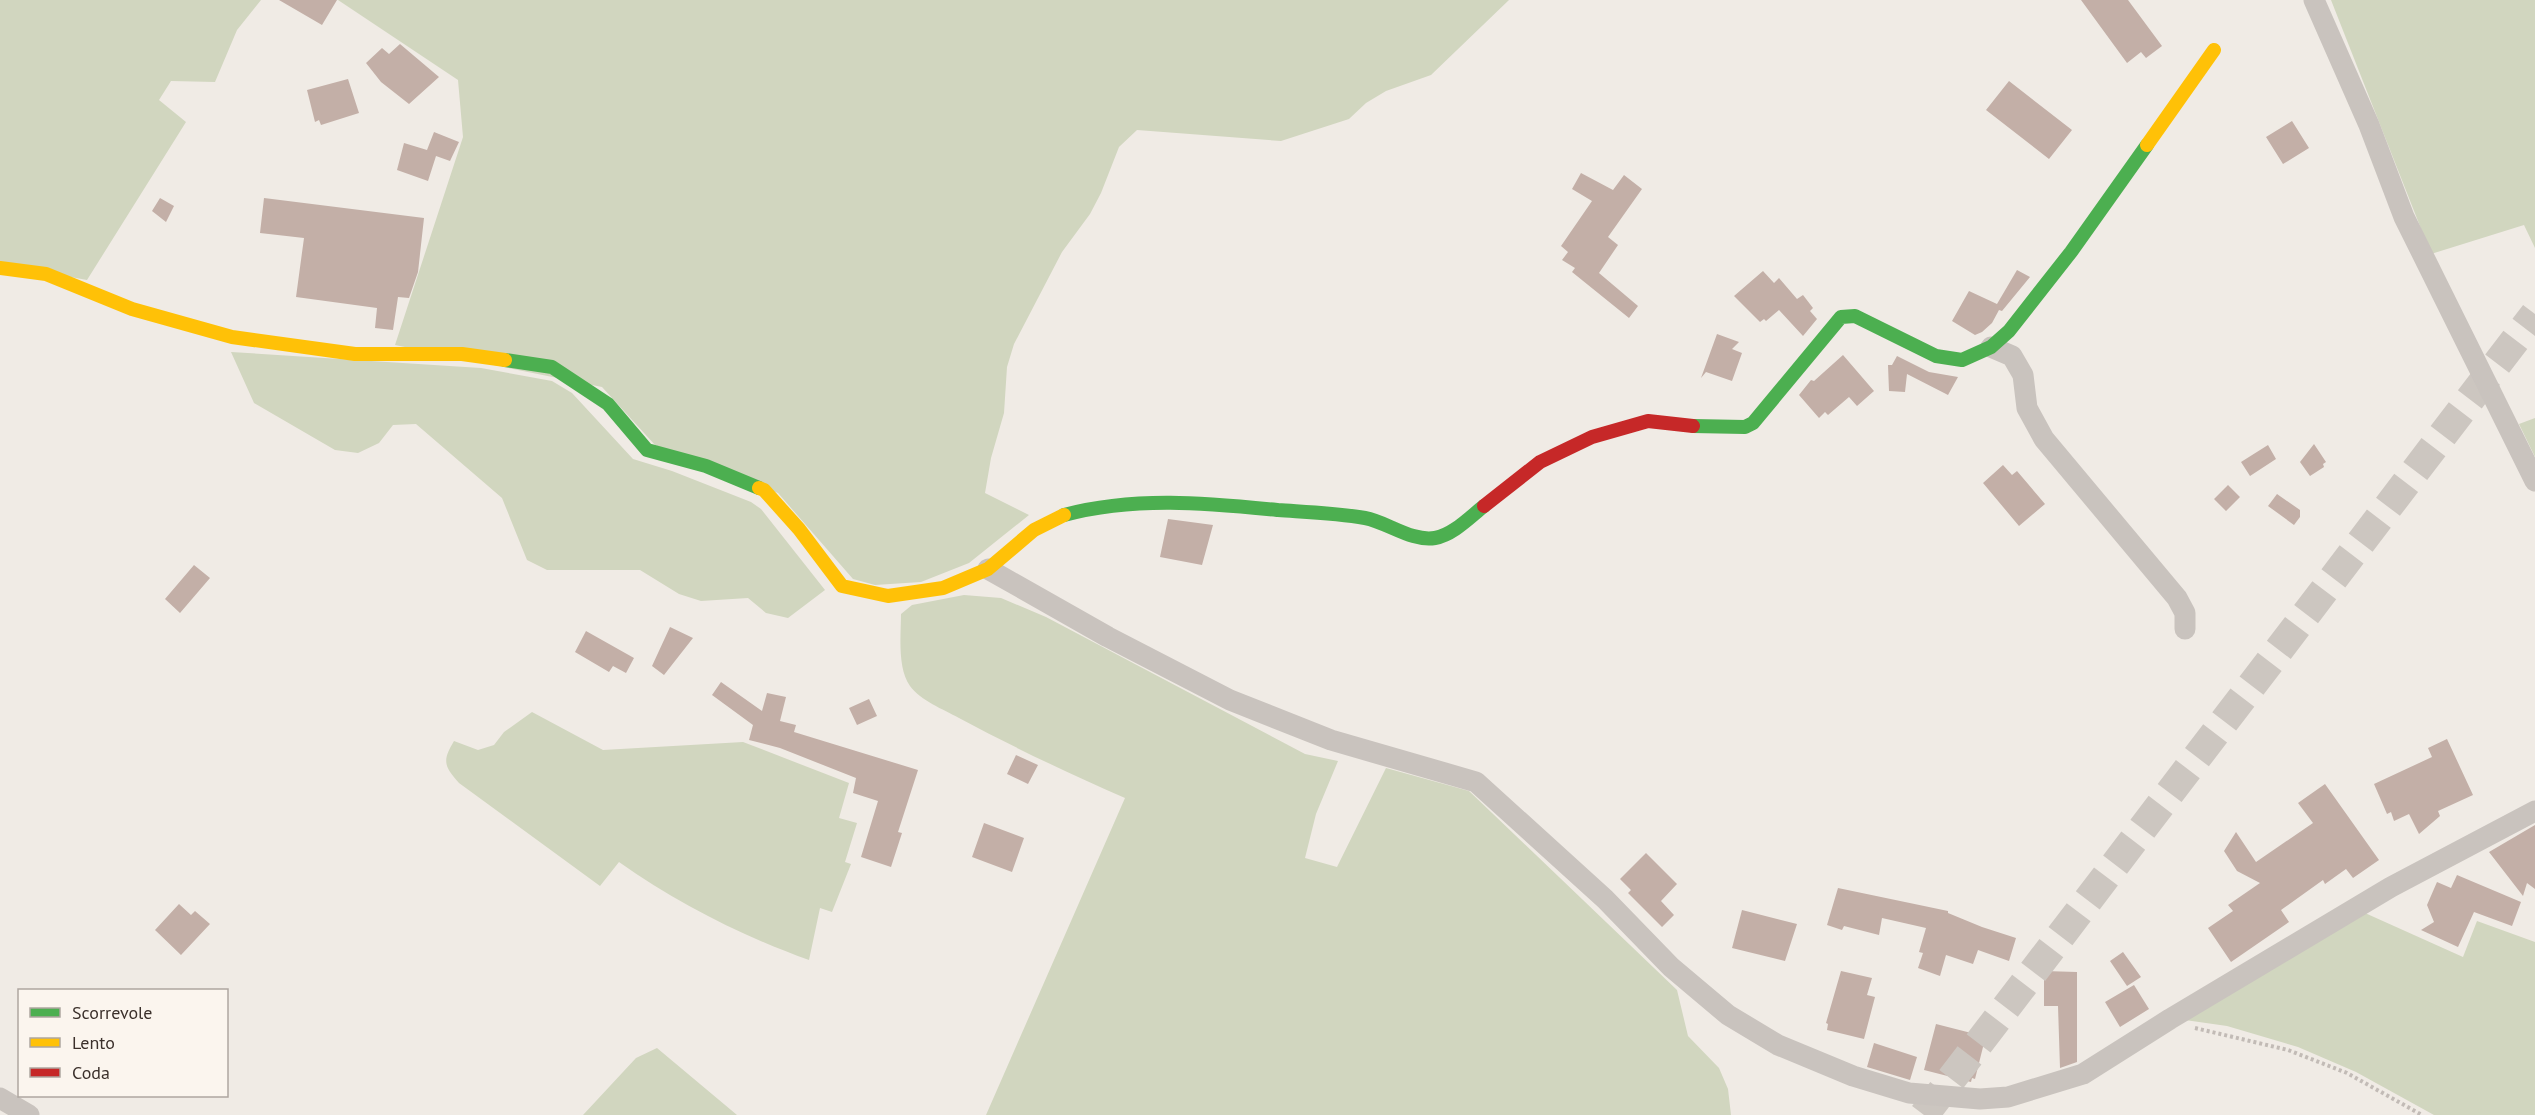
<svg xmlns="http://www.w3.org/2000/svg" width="2535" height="1115" font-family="'PT Sans',sans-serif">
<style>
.green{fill:#d1d6bf}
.building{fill:#c3afa7}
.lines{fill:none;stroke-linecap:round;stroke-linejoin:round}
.secondary-tunnel{stroke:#ccc6c0;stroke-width:30;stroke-dasharray:30 15;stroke-linecap:butt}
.path{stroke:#c2bbb6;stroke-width:4;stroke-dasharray:3 3;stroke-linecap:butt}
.street{stroke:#c9c3be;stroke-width:21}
.fast{stroke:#4caf50;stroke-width:14}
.slow{stroke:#ffc107;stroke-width:14}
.jam{stroke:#c62828;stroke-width:14}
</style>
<rect width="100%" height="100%" fill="#f0ebe5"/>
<path class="green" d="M0 0H261L237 30 215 82 171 81 159 100 186 122 87 280 0 264Z
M338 0H1509L1431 75 1386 91 1366 103 1349 119 1281 141 1137 130 1119 147 1101 193 1090 214 1062 252 1014 344 1007 367 1004 413 991 458 985 493 1029 515 969 563 921 582 875 585 853 579 778 493 655 445 602 387 395 345 463 137 458 80Z
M2331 0H2535V248L2524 225 2431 254Z
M231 352 481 368 552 381 572 393 633 459 672 471 751 502 761 509 825 590 788 618 766 613 748 598 701 601 679 594 640 570H547L527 560 502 498 416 424 393 425 379 443 358 453 335 450 254 403Z
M2535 418V457L2519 424Z
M964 595 1001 598 1046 617 1305 754 1338 761 1316 814 1305 858 1337 867 1386 768 1469 791 1677 990 1688 1036 1719 1068 1728 1089 1731 1115H986L1125 798C1068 773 1013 747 959 718 943 709 921 701 910 686 897 668 901 634 901 614L912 605Z
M532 712 603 750 743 742 849 783 839 818 857 823 845 862 851 864 832 912 820 908 809 960C742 936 677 903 619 862L600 886 459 783C444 766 442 761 454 741L478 750 494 745 504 732Z
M2365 913 2463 957 2477 921 2535 942V1115H2434L2356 1072 2298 1047 2227 1026 2185 1020Z
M657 1048 737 1115H583L636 1058Z"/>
<path class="building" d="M279 0H337L322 25Z
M2081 0H2128L2162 46 2146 58 2141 52 2127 63Z
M400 44 439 77 409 104 381 82 366 63 382 48 389 54Z
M348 79 359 113 321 125 319 120 315 122 307 90Z
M2009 81 2072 130 2049 159 1986 110Z
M2292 121 2309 148 2283 164 2266 137Z
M434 132 459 142 450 161 436 156 428 181 397 170 404 143 427 150Z
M1581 173 1613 190 1624 175 1642 189 1608 237 1618 245 1599 273 1638 306 1629 318 1572 272 1575 268 1562 260 1568 252 1561 246 1592 201 1572 189Z
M160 198 174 206 166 222 152 211Z
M264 198 424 218 418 272 409 298 398 297 393 330 375 328 377 308 296 297 304 238 260 233Z
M2017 270 2030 277 2002 311 1999 310 1992 323 1982 332 1975 335 1952 321 1969 291 1997 304Z
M1763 271 1774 283 1779 278 1797 299 1803 295 1813 308 1810 311 1817 319 1803 336 1779 310 1766 321 1764 319 1760 322 1734 296Z
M1717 334 1739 342 1732 349 1742 353 1732 381 1706 372 1701 378Z
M1843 355 1874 391 1857 406 1849 397 1828 415 1825 412 1819 418 1799 395 1811 380 1814 381Z
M1897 356 1929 372 1958 377 1948 395 1907 374 1905 392 1889 391 1888 365H1892Z
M2314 444 2326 462 2323 464 2324 467 2310 476 2300 462Z
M2268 445 2276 459 2250 476 2241 462Z
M2003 465 2012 475 2017 471 2045 504 2019 526 1983 483Z
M2228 485 2240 497 2226 511 2214 499Z
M2277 494 2300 510V517L2294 525 2268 506Z
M1168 519 1213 525 1202 565 1160 557Z
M194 565 210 578 180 613 165 599Z
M670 627 693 638 664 675 652 666Z
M586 631 634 658 626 673 613 666 609 672 575 652Z
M721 682 762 711 767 693 786 697 780 721 796 725 794 732 918 770 898 832 902 833 891 867 861 857 878 801 853 793 856 778 780 748 749 740 753 725 712 695Z
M869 699 877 716 857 725 849 708Z
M2447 739 2473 795 2438 811 2440 816 2419 834 2409 814 2394 821 2391 812 2387 814 2374 784 2432 757 2428 748Z
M1016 755 1038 765 1028 784 1007 774Z
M2325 784 2379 860 2353 878 2346 869 2325 884 2323 880 2281 910 2289 922 2231 962 2208 928 2233 911 2228 905 2260 883 2237 871 2224 851 2236 832 2256 862 2313 823 2298 803Z
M984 823 1024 838 1012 872 972 857Z
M2535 825V889L2527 883 2523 896 2489 852Z
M1646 853 1677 884 1661 901 1674 915 1662 927 1628 893 1631 890 1620 879Z
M2457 875 2521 902 2512 926 2474 912 2458 947 2421 930 2434 922 2427 905 2437 882 2451 888Z
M1838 888 1948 911V913L1982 927 2016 938 2009 961 1978 950 1973 964 1946 955 1940 976 1918 968 1923 953 1919 952 1926 928 1882 918 1879 935 1844 926 1842 930 1827 925Z
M179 904 191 915 195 911 210 924 181 955 155 930Z
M1742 910 1797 924 1785 961 1732 948Z
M2123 952 2141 977 2127 986 2110 961Z
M1841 971 1872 978 1867 995 1875 997 1864 1039 1827 1030 1828 1024 1826 1023Z
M2044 971 2077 972V1062L2060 1068 2058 1006H2044Z
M2134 985 2149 1009 2120 1027 2105 1002Z
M1936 1024 1983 1036V1039H1985L1975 1079 1972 1078 1971 1082 1924 1070Z
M1874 1043 1917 1057 1910 1080 1867 1067Z"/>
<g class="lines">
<path class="secondary-tunnel" d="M1924 1115 2535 314"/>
<path class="path" d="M2195 1028 2288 1050 2347 1073 2422 1115"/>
<path class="street" d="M2314 0 2369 125 2404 217 2535 481
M1991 347 2012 356 2023 375 2027 408 2044 439 2177 598 2185 613V629
M988 569 1108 637 1230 700 1331 740 1476 782 1605 899 1671 967 1728 1015 1778 1045 1853 1076 1909 1093 1980 1099 2008 1097 2083 1074 2170 1019 2391 887 2535 811
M0 1098 29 1115"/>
<path class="fast" d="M505 360 552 367 608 404 647 450 706 466 759 488
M1693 426 1745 427 1753 423 1841 317 1855 316 1936 356 1962 360 1991 347 2009 331 2071 252 2147 145
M1064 515C1135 496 1206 503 1278 510 1307 512 1337 513 1365 518 1387 522 1412 542 1435 538 1453 535 1470 517 1484 506"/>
<path class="slow" d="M2147 145 2214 50
M0 268 46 274 132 309 232 337 355 354H462L505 360
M759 488 764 490 799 529 842 586 888 596 943 588 988 569 1034 530 1064 515"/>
<path class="jam" d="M1484 506 1540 462 1592 437 1648 421 1693 426"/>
</g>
<rect x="18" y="989" width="210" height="108" fill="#fbf5ee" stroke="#aea6a0" stroke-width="1.5"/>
<rect x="30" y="1008" width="30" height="9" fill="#4caf50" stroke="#aea6a0" stroke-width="1.5"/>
<text x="72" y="1019" font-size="18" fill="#3b302b">Scorrevole</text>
<rect x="30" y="1038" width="30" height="9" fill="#ffc107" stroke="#aea6a0" stroke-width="1.5"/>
<text x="72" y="1049" font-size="18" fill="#3b302b">Lento</text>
<rect x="30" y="1068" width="30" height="9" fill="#c62828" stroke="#aea6a0" stroke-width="1.5"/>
<text x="72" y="1079" font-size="18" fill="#3b302b">Coda</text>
</svg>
